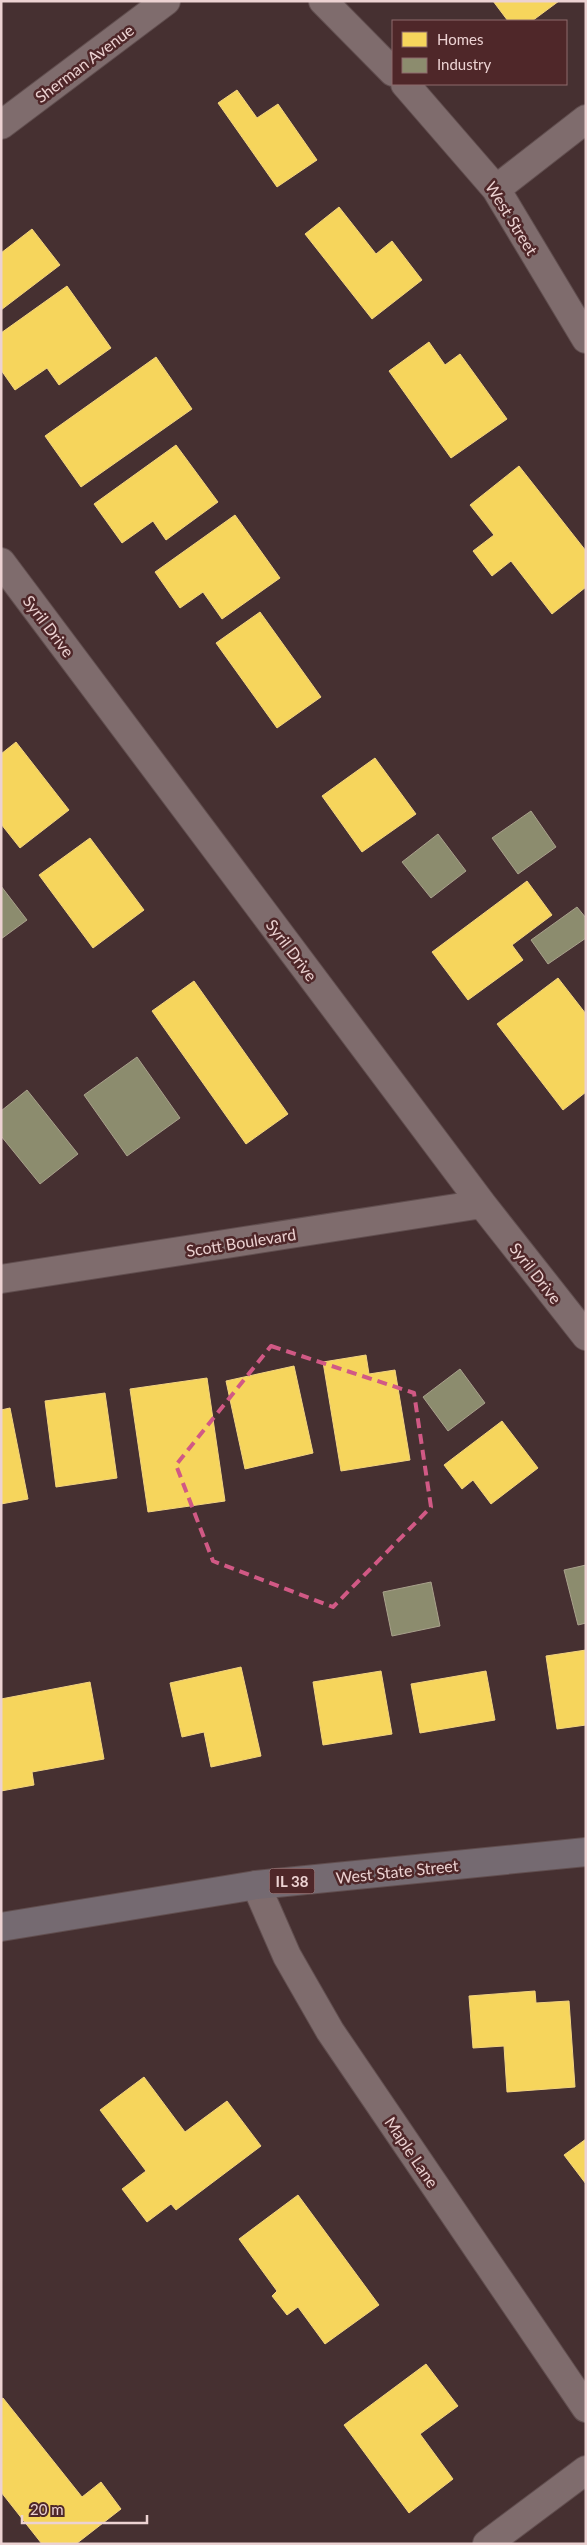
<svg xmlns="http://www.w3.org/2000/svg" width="587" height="2545" font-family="Lato,sans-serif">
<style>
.homes{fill:#f6d55c;stroke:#f3d47f}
.industry{fill:#8c8c6e;stroke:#a9a18c}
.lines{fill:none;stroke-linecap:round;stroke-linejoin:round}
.minor-casing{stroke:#614e4f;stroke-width:30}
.major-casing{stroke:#614e4f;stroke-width:30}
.minor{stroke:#7f6c6d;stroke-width:28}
.major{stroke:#756a71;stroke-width:28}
.marked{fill:none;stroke:#d15985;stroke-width:4;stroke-dasharray:10 6;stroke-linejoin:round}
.labels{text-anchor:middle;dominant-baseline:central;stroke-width:5;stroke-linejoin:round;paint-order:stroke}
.shield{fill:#4f2729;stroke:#bd9f9f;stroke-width:1}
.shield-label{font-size:15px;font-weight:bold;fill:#ecd2d2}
.street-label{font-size:16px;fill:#ecd2d2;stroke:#4f2729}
</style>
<rect width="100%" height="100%" fill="#463031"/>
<path class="homes" d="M493 1H559L532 21H508Z
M237 90 257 118 278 104 317 160 277 187 218 103Z
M339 207 376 254 392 241 422 280 372 319 305 234Z
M32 229 60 265 1 310V253Z
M67 286 111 348 59 385 47 368 15 390 1 370V333Z
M429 342 445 365 460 354 507 419 451 458 389 371Z
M156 357 192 409 81 487 45 436Z
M176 445 218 502 166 540 153 521 122 543 94 504Z
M519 466 586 551V587L552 614 511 561 492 576 473 551 494 535 470 505Z
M235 515 280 578 222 619 203 592 180 608 155 572Z
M260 612 321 697 277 728 216 643Z
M16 742 69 810 20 848 1 824V754Z
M375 758 416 814 362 852 322 796Z
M90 838 144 910 93 948 39 875Z
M527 881 552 915 512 945 523 960 468 1000 432 952Z
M558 978 586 1014V1092L563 1110 497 1024Z
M194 981 288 1114 246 1144 152 1011Z
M366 1355 369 1374 395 1370 410 1460 341 1471 323 1362Z
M294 1366 313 1453 245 1469 226 1381Z
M207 1378 225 1501 148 1512 130 1389Z
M105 1393 117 1478 56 1487 45 1401Z
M10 1408 28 1499 1 1504V1410Z
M502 1421 538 1468 491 1504 473 1480 462 1489 444 1465Z
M586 1650V1725L557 1729 546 1656Z
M241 1667 261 1756 211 1767 204 1732 182 1737 170 1683Z
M381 1671 392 1734 323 1745 313 1682Z
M486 1671 495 1720 420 1733 411 1684Z
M90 1682 104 1759 32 1772 34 1785 1 1791V1699Z
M535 1991 536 2003 569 2001 575 2087 507 2092 504 2046 473 2048 469 1996Z
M144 2077 185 2132 227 2101 261 2146 176 2210 171 2204 147 2222 122 2189 146 2171 100 2110Z
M586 2139V2184L564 2155Z
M298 2195 379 2305 325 2344 298 2307 287 2315 272 2296 277 2291 239 2239Z
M426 2364 458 2406 420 2434 453 2479 409 2513 344 2425Z
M3 2398 82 2497 101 2482 121 2509 76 2544H42L1 2492V2399Z"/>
<path class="industry" d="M531 811 556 847 518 874 492 838Z
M438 834 466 871 431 898 402 862Z
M1 886 27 920 1 939Z
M577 907 586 918V938L548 964 531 940Z
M137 1057 180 1118 127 1156 84 1095Z
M27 1090 78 1154 40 1184 1 1136V1111Z
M460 1369 485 1403 448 1431 423 1397Z
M586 1565V1623L578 1625 564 1570Z
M431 1582 440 1626 392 1636 383 1592Z"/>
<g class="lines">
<defs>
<path id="minor" d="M323 1 393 72
M405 84 496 189 586 339
M1 125 166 1
M496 189 586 119
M1 562 482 1204 586 1336
M1 1279 482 1204
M256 1885 287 1956 330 2031 586 2408
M487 2544 586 2470"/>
<path id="major" d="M1 1927 256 1885 586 1852"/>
</defs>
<use href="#minor" class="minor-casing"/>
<use href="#major" class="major-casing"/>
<use href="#minor" class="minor"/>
<use href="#major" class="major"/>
</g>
<path class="marked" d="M271 1346 414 1393 431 1507 333 1607 213 1561 176 1465Z"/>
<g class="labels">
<rect class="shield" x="269.5" y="1868.5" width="45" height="25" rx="4"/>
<g class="shield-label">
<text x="292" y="1881">IL 38</text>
</g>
<g class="street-label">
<text transform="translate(84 63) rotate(-37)">Sherman Avenue</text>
<text transform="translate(512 218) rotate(58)">West Street</text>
<text transform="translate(49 626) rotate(53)">Syril Drive</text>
<text transform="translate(292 950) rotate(53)">Syril Drive</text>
<text transform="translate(241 1242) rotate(-9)">Scott Boulevard</text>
<text transform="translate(536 1273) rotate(52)">Syril Drive</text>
<text transform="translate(397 1871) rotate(-6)">West State Street</text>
<text transform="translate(412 2152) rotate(56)">Maple Lane</text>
</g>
</g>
<rect width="587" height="2545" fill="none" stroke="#ecd2d2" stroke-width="5"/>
<rect x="392" y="20" width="175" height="65" fill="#4f2729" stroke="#8e6b6d"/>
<rect x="402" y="32" width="25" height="15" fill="#f6d55c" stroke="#8e6b6d"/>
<text x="437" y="45" font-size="15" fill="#ecd2d2">Homes</text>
<rect x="402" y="58" width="25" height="15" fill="#8c8c6e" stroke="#8e6b6d"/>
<text x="437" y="70" font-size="15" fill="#ecd2d2">Industry</text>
<path d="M22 2515v8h125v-8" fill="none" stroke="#ecd2d2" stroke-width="2.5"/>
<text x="30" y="2515" font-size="15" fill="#ecd2d2" stroke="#4f2729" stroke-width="4" paint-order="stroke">20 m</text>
</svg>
